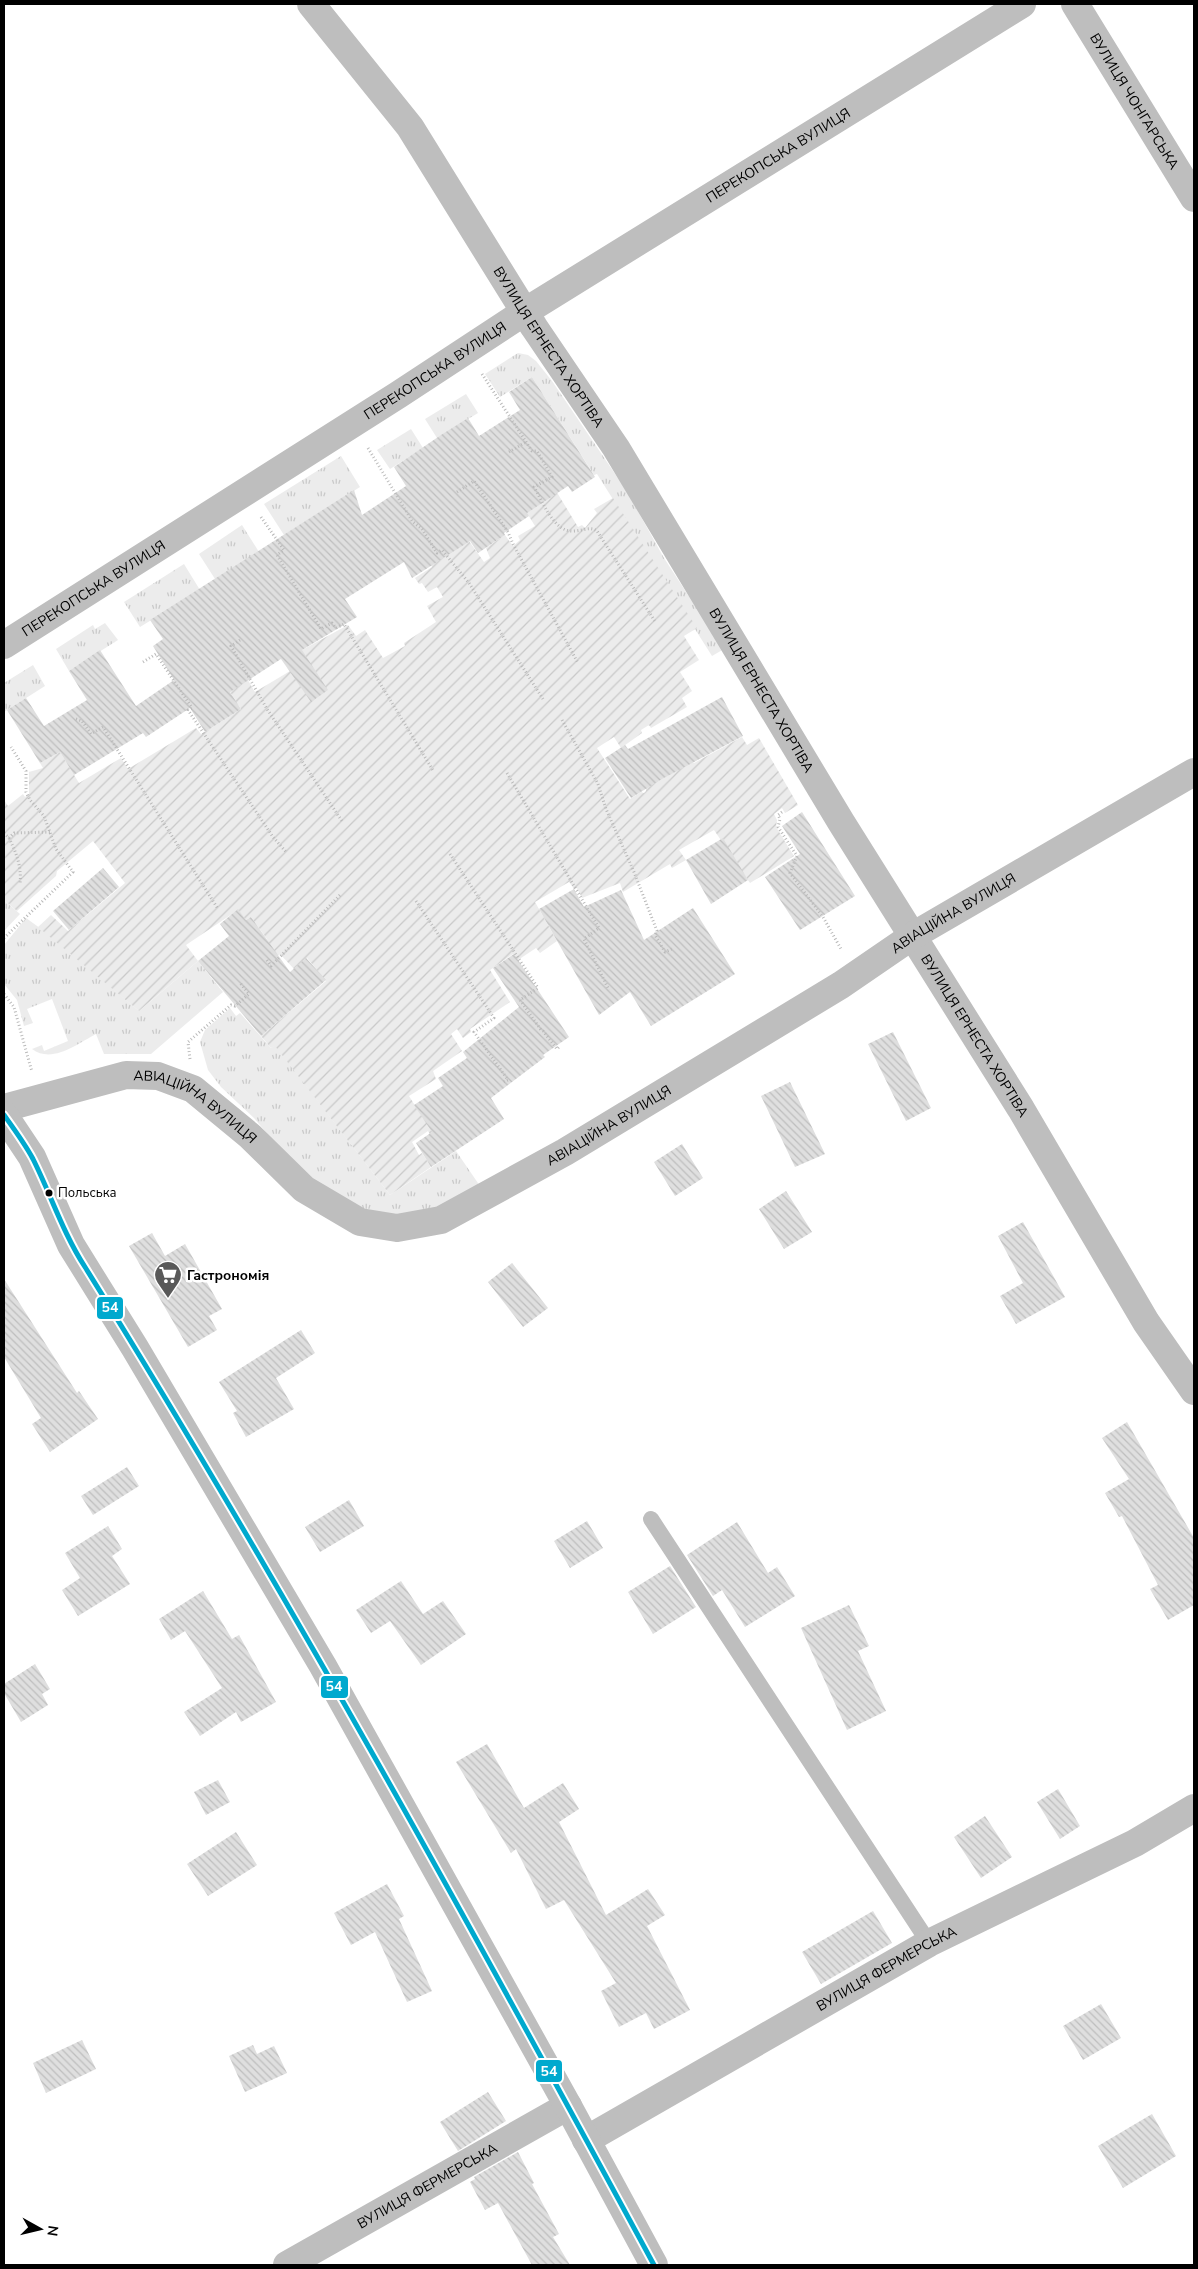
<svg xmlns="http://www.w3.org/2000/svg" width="1198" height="2269" font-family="'Nunito Sans',sans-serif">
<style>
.grass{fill:url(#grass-tufts)}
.garden{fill:url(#garden-furrows)}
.building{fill:url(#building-back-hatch)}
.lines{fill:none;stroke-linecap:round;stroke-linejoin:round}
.path{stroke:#b9b9b9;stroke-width:3;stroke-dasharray:1 2.5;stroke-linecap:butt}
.service{stroke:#bebebe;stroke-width:16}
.minor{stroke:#bebebe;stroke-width:28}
.tertiary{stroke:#bebebe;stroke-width:28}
.bus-1-casing{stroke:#fff;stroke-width:9}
.bus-1{stroke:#00a9ce;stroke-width:5}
.bus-dot{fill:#000;stroke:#fff;stroke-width:2}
.labels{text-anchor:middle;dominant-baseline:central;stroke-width:5;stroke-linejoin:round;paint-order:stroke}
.bus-label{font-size:13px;fill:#000;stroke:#fff;text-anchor:start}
.street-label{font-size:14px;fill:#000;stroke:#fff}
.poi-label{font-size:14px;font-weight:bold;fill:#000;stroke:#fff;text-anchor:start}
.line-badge{stroke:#fff;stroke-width:2}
.badge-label{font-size:14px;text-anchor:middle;font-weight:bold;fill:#fff}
</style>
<defs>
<pattern id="grass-tufts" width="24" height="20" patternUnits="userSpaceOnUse" patternTransform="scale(1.25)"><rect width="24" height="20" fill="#ececec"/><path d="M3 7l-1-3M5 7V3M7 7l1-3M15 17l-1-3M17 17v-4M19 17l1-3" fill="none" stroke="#c9c9c9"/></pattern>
<pattern id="garden-furrows" width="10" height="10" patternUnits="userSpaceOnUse" patternTransform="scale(1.25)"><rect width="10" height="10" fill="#ececec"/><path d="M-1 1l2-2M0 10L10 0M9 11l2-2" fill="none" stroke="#c9c9c9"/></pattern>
<pattern id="building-back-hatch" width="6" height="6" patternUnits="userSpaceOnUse" patternTransform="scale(1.25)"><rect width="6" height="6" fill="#dfdfdf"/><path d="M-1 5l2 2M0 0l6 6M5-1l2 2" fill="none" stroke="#bebebe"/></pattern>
</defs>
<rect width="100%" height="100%" fill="#fff"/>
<path class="grass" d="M518 353 528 355 536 361 552 381 626 490 664 558 688 595 707 617 724 649 712 656 597 474 594 475 532 377 500 397 485 374Z
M466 394 478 413 437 438 425 419Z
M411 429 423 448 390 469 377 450Z
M341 456 360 487 284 535 264 504Z
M242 525 259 552 215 579 199 554Z
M184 564 200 590 140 627 124 602Z
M105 623 118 640 69 671 56 649 93 625 95 629Z
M33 665 45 686 4 712V683Z
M4 900 20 914 4 931Z
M26 918 55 939 139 1011 198 961 223 992 151 1054H104L96 1034C77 1044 52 1064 32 1049L42 1045 44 1051 68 1041 52 999 27 1009 33 1023 24 1026 17 1000 4 984V945Z
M230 1008 236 1016 240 1013 271 1048 275 1045 390 1195 456 1151 480 1186 446 1205 418 1215H387L361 1211 297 1169 254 1118 221 1087 208 1070 200 1042 205 1030Z"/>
<path class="garden" d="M550 481 578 527 582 525 585 528 597 513 594 509 613 498 697 628 684 636 699 660 680 672 692 691 682 698 687 707 651 728 649 725 641 730 642 733 621 748 614 737 597 748 630 799 641 792 644 793 646 791V787L692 762 694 763 742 737 747 745 759 738 798 805 785 813 782 808 774 814 777 820 776 827 794 856 750 883 714 830 679 850 686 860 672 868 670 864 623 892 620 883 582 898 577 888 574 889 569 882 535 902 557 941 540 953 536 948 518 960 513 954 490 970 510 1002 470 1029 471 1032 463 1038 457 1029 451 1034 462 1051 433 1071 436 1079 409 1096 421 1115 442 1129 431 1136 428 1131 412 1142 419 1155 422 1153 431 1167 390 1195 275 1046 271 1048 261 1036 326 981 307 958 294 969 280 954 275 958 267 939 251 917 246 920 238 910 186 945 198 961 139 1011 38 927 51 915 68 931 125 883 93 841 57 871 56 876 17 911 4 900V800L8 806 23 794 25 797 29 794V772L43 768 40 763 60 752 79 783 121 758 128 769 196 728 201 734 205 732 241 709 218 673 237 662 255 692 290 671 302 650 348 625 356 636 365 630 383 658 405 646 404 643 436 622 427 606 443 597 437 587 428 592 422 583 419 584 415 578 432 567 430 563 469 541 484 562 490 558 486 548 505 535 513 546 520 540 518 536 535 526 522 505Z"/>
<path class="building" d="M532 377 595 477 572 492 568 486 527 513 529 516 504 533 505 535 478 553 470 541 412 578 404 562 345 599 357 617 302 650 328 690 311 702 281 659 230 692 241 709 205 732 190 708 146 737 143 733 74 775 60 752 40 763 7 710 26 698 44 726 87 700 69 671 100 650 136 706 174 680 153 646 163 639 150 620 354 490 362 515 406 486 394 467 441 435 468 418 479 436 520 410 509 392Z
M722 697 743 736 662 779 631 798 605 758 625 745 628 749Z
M802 812 855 896 800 930 765 877 800 854 782 826Z
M723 838 748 880 711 904 686 860Z
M103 868 119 887 69 930 53 911Z
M574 889 584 907 621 890 644 940 693 908 735 974 651 1026 630 992 599 1015 539 909Z
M238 909 246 920 251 917 290 972 306 958 326 980 261 1036 198 961 229 936 220 924Z
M514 954 569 1037 543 1055 545 1057 491 1098 504 1119 431 1167 416 1143 432 1132 414 1105 443 1086 438 1078 467 1058 463 1052 519 1007 493 968Z
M893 1032 931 1108 906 1121 868 1044Z
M790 1082 825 1154 795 1167 761 1096Z
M682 1144 703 1178 675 1196 654 1162Z
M786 1191 812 1232 784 1249 759 1209Z
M1023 1222 1065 1297 1016 1324 1000 1296 1023 1283 998 1236Z
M152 1233 165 1256 185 1244 222 1309 209 1316 217 1330 188 1347 129 1246Z
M512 1263 548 1308 523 1327 488 1282Z
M4 1279 77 1393 79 1391 98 1419 50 1452 32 1424 41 1418 4 1357Z
M301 1330 315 1353 276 1378 294 1409 246 1437 233 1413 237 1411 219 1382Z
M1127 1422 1194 1538V1605L1168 1620 1150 1589 1158 1585 1122 1516 1119 1517 1105 1493 1129 1479 1102 1438Z
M127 1467 139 1486 93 1515 81 1496Z
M349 1500 364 1526 320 1552 305 1527Z
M587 1521 603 1548 570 1568 554 1541Z
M737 1522 768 1573 777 1567 795 1596 745 1627 722 1590 713 1596 687 1555Z
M108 1526 122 1549 112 1556 130 1584 78 1616 62 1590 80 1578 65 1553Z
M670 1566 696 1607 653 1634 628 1592Z
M401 1581 423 1614 443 1601 466 1634 421 1665 390 1621 371 1633 356 1610Z
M203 1591 232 1639 239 1635 276 1702 241 1722 236 1712 200 1736 184 1712 222 1688 185 1631 171 1640 159 1619Z
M849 1605 869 1646 858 1651 886 1711 847 1730 801 1628Z
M35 1664 50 1689 42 1694 48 1705 21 1722 4 1693V1684Z
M487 1744 524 1808 563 1783 579 1809 559 1822 606 1915 648 1889 665 1915 647 1926 690 2010 654 2029 646 2013 619 2027 601 1991 616 1983 564 1900 546 1909 516 1849 511 1853 456 1762Z
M218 1780 230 1802 206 1815 194 1792Z
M1058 1789 1080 1826 1060 1839 1037 1802Z
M985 1816 1012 1857 981 1878 954 1837Z
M236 1832 257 1865 208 1896 187 1864Z
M387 1884 404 1916 399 1919 432 1991 407 2002 375 1932 351 1945 334 1913Z
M873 1911 892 1943 821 1984 802 1952Z
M1101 2004 1121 2038 1083 2060 1063 2026Z
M82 2040 96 2069 46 2093 33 2063Z
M253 2045 257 2054 274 2046 287 2073 245 2092 229 2056Z
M488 2092 506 2121 458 2151 440 2122Z
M1152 2114 1176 2156 1123 2188 1098 2146Z
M518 2152 534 2183 532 2184 559 2234 553 2237 570 2265H532L498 2203 485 2210 470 2182 475 2179 474 2177Z"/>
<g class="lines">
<path class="path" d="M482 374 532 451H537L552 477 534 487C543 502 554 533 574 531 582 531 590 526 597 531L656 623
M368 448 412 521 422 529 437 553 442 550 469 583 543 699
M509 452 526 442
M457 492 474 481 508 532 513 544 578 663
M261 517 284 550 277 555 321 629 332 623 336 628 344 624 434 772
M240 640 231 646 267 709 342 821
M143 662 156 654 192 708 188 710 273 837 287 853
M76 719 82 721 91 734 103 727 218 909
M562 720 598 784 606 809 634 872 657 931 655 935 665 952 672 949
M507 773 599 928 584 939 609 990
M782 812 778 815 780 819 778 827 797 856 790 873 823 917 841 949
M4 833 9 838 14 833 50 832
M9 838C16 852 22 867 20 884
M450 854 538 988 520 1000 541 1030 543 1031 557 1049 559 1047
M416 901 494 1018 474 1032 508 1080 503 1082
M4 938 73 872 56 849 44 816 30 800 26 792V771L11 747
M267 960 271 966 341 894
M4 994 14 1007 32 1072
M190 1059 188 1042 231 1005 235 1006 249 994 240 983"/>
<path class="service" d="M651 1519 929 1943"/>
<g class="minor">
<path id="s1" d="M311 4 410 127 534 327 616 448 841 822 1021 1109 1146 1322 1194 1391"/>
<path id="s2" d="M1075 4 1194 198"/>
<path id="s3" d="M4 645 398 395 526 311 1022 4"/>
<path id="s4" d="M4 1108 126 1075 158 1076 193 1089 250 1136 304 1189 360 1222 397 1228 441 1220 565 1152 841 985 914 935 1194 772"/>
<path id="s5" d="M586 2140 929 1943 1135 1843 1194 1808"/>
<path id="s6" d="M287 2265 568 2106"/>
</g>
<path class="tertiary" d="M4 1115 32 1157 71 1245 135 1348 323 1666 568 2106 654 2265"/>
<defs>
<path id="bus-1" d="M4 1115C14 1129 25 1144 33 1159 51 1195 63 1233 85 1267 287 1592 472 1928 654 2265"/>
</defs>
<use href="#bus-1" class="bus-1-casing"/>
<use href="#bus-1" class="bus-1"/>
</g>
<defs>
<symbol id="supermarket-pin" viewBox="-11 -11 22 30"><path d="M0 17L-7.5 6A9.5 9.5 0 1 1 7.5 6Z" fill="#595959" stroke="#fff"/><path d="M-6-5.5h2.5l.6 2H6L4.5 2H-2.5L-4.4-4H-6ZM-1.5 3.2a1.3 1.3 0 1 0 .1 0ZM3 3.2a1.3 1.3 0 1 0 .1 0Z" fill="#fff"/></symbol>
</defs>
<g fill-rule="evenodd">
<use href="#supermarket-pin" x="152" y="1259" width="32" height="43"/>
</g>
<circle class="bus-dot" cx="49" cy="1193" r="4.5"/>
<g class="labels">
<g class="bus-label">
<text x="58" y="1193">Польська</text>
</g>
<g class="street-label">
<text stroke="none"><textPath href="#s2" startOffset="114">ВУЛИЦЯ ЧОНГАРСЬКА</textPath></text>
<text stroke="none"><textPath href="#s3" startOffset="916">ПЕРЕКОПСЬКА ВУЛИЦЯ</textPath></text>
<text stroke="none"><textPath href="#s1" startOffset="418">ВУЛИЦЯ ЕРНЕСТА ХОРТІВА</textPath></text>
<text stroke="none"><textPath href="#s3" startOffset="511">ПЕРЕКОПСЬКА ВУЛИЦЯ</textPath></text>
<text stroke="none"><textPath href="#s3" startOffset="106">ПЕРЕКОПСЬКА ВУЛИЦЯ</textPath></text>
<text stroke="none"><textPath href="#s1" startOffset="822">ВУЛИЦЯ ЕРНЕСТА ХОРТІВА</textPath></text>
<text stroke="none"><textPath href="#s4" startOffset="1090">АВІАЦІЙНА ВУЛИЦЯ</textPath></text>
<text stroke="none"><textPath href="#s1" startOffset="1228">ВУЛИЦЯ ЕРНЕСТА ХОРТІВА</textPath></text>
<text stroke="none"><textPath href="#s4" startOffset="205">АВІАЦІЙНА ВУЛИЦЯ</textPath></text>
<text stroke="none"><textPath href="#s4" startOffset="685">АВІАЦІЙНА ВУЛИЦЯ</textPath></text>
<text stroke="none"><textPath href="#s5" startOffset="346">ВУЛИЦЯ ФЕРМЕРСЬКА</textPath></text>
<text stroke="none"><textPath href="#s6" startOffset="161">ВУЛИЦЯ ФЕРМЕРСЬКА</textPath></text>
</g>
<g class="poi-label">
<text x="187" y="1275">Гастрономія</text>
</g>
</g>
<g class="line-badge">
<rect x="96" y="1296" width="28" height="24" rx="5" fill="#00a9ce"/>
<rect x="320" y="1675" width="29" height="24" rx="5" fill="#00a9ce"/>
<rect x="535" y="2059" width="28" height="24" rx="5" fill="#00a9ce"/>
</g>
<g class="badge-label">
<text x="110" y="1312">54</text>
<text x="334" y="1691">54</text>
<text x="549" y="2076">54</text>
</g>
<rect width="1198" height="2269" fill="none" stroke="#000000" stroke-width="10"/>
<g transform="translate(40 2229) rotate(98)" stroke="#ffffff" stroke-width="4" paint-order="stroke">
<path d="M0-4L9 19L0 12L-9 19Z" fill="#000000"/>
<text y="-8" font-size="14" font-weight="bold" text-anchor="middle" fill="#000000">N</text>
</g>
</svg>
